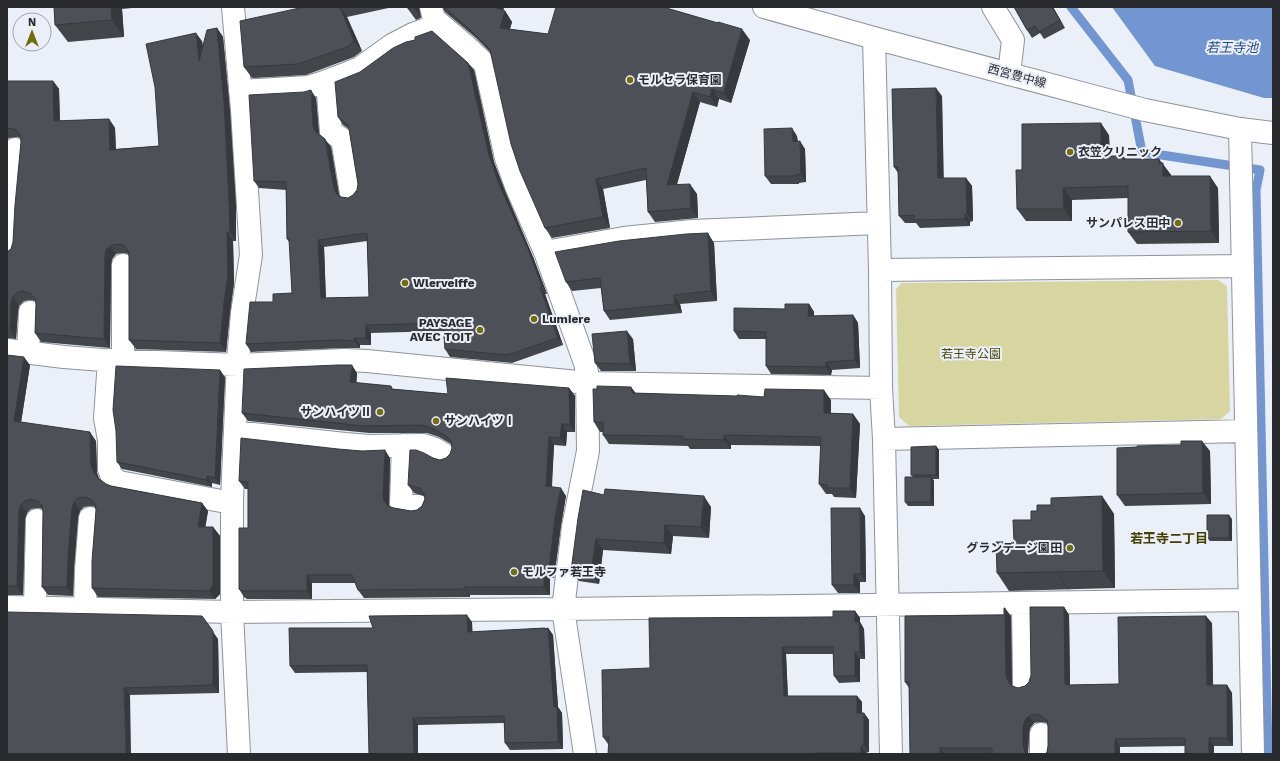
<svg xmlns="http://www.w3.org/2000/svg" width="1280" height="761" font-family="'Work Sans','Noto Sans JP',sans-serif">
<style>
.green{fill:#d7d5a0}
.water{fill:#7196d2}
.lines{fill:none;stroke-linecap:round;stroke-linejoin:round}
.stream{stroke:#7196d2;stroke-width:9}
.minor-casing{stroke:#8e929a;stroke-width:24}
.secondary-casing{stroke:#8e929a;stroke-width:24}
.minor{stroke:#fff;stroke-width:22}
.secondary{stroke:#fff;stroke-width:22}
.wall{fill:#42464b;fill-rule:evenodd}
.shaded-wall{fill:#36393d}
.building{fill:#4d5157;stroke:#36393d;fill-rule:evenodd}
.poi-dot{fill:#736d0b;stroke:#eaeff8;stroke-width:1.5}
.labels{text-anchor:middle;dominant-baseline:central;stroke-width:4;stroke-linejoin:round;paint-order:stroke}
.street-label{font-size:12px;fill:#2a2b2e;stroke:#eaeff8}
.poi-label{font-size:12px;font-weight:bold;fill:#2a2b2e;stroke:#eaeff8;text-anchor:start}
.park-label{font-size:12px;fill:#4c490c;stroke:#eaeff8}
.water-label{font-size:13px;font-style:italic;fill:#1c4790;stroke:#eaeff8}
.neighbourhood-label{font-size:13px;font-weight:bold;fill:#454100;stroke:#eaeff8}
</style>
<rect width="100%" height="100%" fill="#eaeff8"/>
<path class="green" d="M1218 280 1227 286 1230 411 1221 419 909 426 899 417 896 289 902 283Z"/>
<path class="water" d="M1112 7H1273V98H1264L1155 66Z"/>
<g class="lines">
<path class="stream" d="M1071 7 1128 80 1142 152 1260 170 1256 190 1268 754"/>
<defs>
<path id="minor" d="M233 7 242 110 251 255 242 313 238 360 232 500V612L239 754
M431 7 434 19 467 47 485 64 506 158 516 186 545 252 585 363 587 372 588 451 573 527 563 609 585 754
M993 7 1013 40 1009 74
M874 38 880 270 881 388 884 439 891 754
M327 81 331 132 342 139 351 193
M240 91 308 87 321 83 345 74 360 68 392 45 413 34 440 24
M1240 129 1253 754
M7 212 9 213 15 149
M7 250 9 213
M545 252 624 238 692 231 878 223
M123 265V361
M880 270 1243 266
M7 350 64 357 103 360 238 365 344 360 367 361 588 383 881 388
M28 353 30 312
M109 360 105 418 109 440V469L112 477 119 482 232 503
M235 432 345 444 369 446 423 445 435 449 445 455
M884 439 1246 431
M403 445 401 504 418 506
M1023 604 1024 683
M7 607 232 612 563 609 1249 600
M35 608 37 520
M85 609 86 569 90 518
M1041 734V754"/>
<path id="secondary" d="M764 7 874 38 1145 110 1240 129 1273 133"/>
</defs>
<use href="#minor" class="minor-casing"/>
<use href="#secondary" class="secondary-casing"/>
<use href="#minor" class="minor"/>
<use href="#secondary" class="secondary"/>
</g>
<path class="wall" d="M54 7H142L122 9 124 37 68 42 55 25Z
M304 7H393L347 17 362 51 354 57 306 75 252 78 244 67Z
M408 7H419L421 18 416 20 408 9Z
M442 7H504L503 11H505L512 22 510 29 548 34 750 40 731 103 719 99 717 107 700 102 677 184 697 194 698 218 655 222 648 212 646 180 603 189 610 228 552 238 545 228 490 52 476 38 445 12Z
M1014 7H1053L1065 28 1044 39 1040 33 1032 38 1027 30Z
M217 28 223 37 230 111 236 207V241H233L234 283 230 312 226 352 136 349 129 340V254L123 253 116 254 112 259 111 265 110 348 41 342 35 333 36 304V301L30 300 24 301 19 306 18 311 16 339 7 338V252L11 249 13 242 21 142V138L17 137 9 138 7 140V81H53L59 89 60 121 109 119 115 128 116 149 159 146 202 41 203 46Z
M474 70 494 162 505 191 533 257 547 294H545L563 345 512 363 450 357 445 349 443 331 371 333V345H360V348H343L251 352 246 344 273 302 292 293 290 243 287 239 286 190 259 188 254 181 316 98 319 134 331 147 339 195 341 197 348 198 353 195 357 190 358 184 349 129 343 125 338 117ZM367 241 369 297 326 298 324 247Z
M942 96 943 178H966L972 186 973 221 970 222V226L920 228 916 223H905L899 216 898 173 894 167Z
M1109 135 1110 156H1123L1126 159 1162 163 1171 175V176L1218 188 1219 243 1137 244 1128 232V198L1072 200V221H1026L1017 209 1022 170Z
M797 136 798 142 805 149 806 182 799 183V184H771L765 176Z
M714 243 717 301 680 304 682 313 610 320 604 311 601 288 572 291 566 282Z
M809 304 814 312V316L853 315 858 323 860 368 832 370 831 375 771 374 766 366V339H739L734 331 785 309Z
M633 339 636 371H601L595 363Z
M7 355 30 365 21 422 96 441 97 473 99 479 106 484 111 486 202 503 208 511 205 527H213L220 536V594L215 599 98 597 92 588 96 510V507L91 506 84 507 80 511 78 517 74 568 73 596 48 595 42 587 43 512V509L38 508 31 509 27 513 25 519 23 595H7Z
M357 373 356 383 391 386 393 389 448 394 569 388 575 396V432H567L566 446 554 445 552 487 566 496 561 525 554 578H550V595H470V597L364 598 358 590 355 583H312V599H247L244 597 239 589 248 528V489H245L239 481 390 458 389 504V507L394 508 411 511 417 510 422 506 425 499 424 496 414 493 408 485 433 458 440 460 446 458 450 454 452 448 451 444 439 437 427 433H369L248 421 242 413Z
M225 377 220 485 212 483V487L122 469 117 462Z
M631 387 635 393 831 400V413L853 414 860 424 856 498 834 497 832 494H826L819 484 821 446 731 445V449H690L688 446 609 444 603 435V432H600L594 422 597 389Z
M936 446 939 450V479H933L934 481V506H908L905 502 913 477 911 475Z
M1210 451 1211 504 1125 506 1117 495Z
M604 495 711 507 709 538 673 536 671 554 603 550 599 584 579 581 571 571Z
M1102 496 1114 514 1115 588 1009 591 997 573 1014 542 1031 520 1037 511 1051 505Z
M865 516 866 582H860V593H838L832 585Z
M1232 519V541H1210L1207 538Z
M1064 607 1069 615 1070 685 1119 684 1212 623 1213 685H1227L1232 693 1233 746H1214V754L1185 746 1120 747 1047 752 1048 746V726L1047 723 1041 722 1034 723 1030 728 1029 734 1028 754H910L909 688 905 682 1004 615 1011 616 1012 684V686L1018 688 1025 686 1029 682Z
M855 611 860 618V622L864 629 865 659H860V682L839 683 834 676 833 654H786L788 696H857L862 702V713H864L869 720V752L866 753V754H608L609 744H608L603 737 650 668Z
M7 612 218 639 219 693 130 695Z
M472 622V632L545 628V629L548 628 553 635 558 707 562 713 563 749 510 750 505 743 504 723 418 725V754H369L367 672 295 673 290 666 373 628Z"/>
<path class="shaded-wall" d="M111 7H120L122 9 124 37 112 20Z
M340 7 347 17 362 51 354 41Z
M413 7H419L421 18Z
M494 7H504L501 18Z
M1052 7H1053L1065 28 1060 20Z
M505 11 512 22 507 38 500 28Z
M217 28 223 37 230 111 236 207V241L230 232Z
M742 29 750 40 731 103 724 93Z
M196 33 202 41 205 70 199 61Z
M468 63 474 70 494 162 505 191 533 257 547 294 542 286 499 184 489 155Z
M53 81 59 89 60 129 54 121Z
M936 88 942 96 944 186 938 178Z
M712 89 719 99 717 107 710 97Z
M311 90 316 98 319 133 320 139 315 131 313 126Z
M693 92 700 102 674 195 667 185Z
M109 119 115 128 116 159 110 150Z
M1101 123 1109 135 1110 168 1101 156Z
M792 128 797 136 798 150 793 142Z
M325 139 331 147 339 195 336 193 334 188Z
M800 141 805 149 806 182 801 174Z
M1159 159 1171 175 1172 188 1163 176 1159 163Z
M1210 176 1218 188 1219 243 1211 231Z
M966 178 972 186 973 221 967 214Z
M596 179 603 189 610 228 603 217Z
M690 184 697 194 698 218 691 208Z
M1063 188 1072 200V221L1064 209Z
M965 214 970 222V226L965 219Z
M227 232 233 241 234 283 230 312 226 352 220 343Z
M708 233 714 243 717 301 711 291Z
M318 240 324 247 326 305 321 298Z
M110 246 116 254 112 259 111 265 110 348 104 339 105 256 106 250Z
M540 287 545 294 563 345 558 338Z
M674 295 680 304 682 313 675 304Z
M13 297 19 306 18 311 16 339 10 330 11 303Z
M809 304 814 312V324L808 316Z
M853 315 858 323 860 368 855 360Z
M366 325 371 333V345L366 338Z
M627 331 633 339 636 371 630 364Z
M355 338 360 345V348L354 341Z
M24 357 30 365 20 429 14 421Z
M826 362 832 370 831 375 826 367Z
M352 365 357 373 356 390 350 382Z
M220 370 225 377 220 485 215 478Z
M631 387 638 396 632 393Z
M569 388 575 396V432L570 424Z
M824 390 831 400 830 422 824 413Z
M853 414 860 424 856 498 850 488Z
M562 424 567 432 566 446 560 438Z
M90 432 96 441 97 473 100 481 94 473 91 465Z
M724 435 731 445V449L724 440Z
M549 437 554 445 551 494 546 486Z
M1202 441 1210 451 1211 504 1203 493Z
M936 446 939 450V479L936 475Z
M385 450 390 458 389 504 390 509 384 501 383 496Z
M207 476 212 483V487L207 480Z
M931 477 934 481V506L931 502Z
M561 488 566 496 561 525 554 578 549 570 555 518Z
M704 496 711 507 709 538 701 527Z
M1102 496 1114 514 1115 588 1103 571Z
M74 502 80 511 78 517 74 568 73 596 67 587 68 559 72 508Z
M202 503 208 511 204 536 198 527Z
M21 505 27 513 25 519 23 595 17 586 19 511Z
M860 508 865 516 866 582 861 574Z
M1229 515 1232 519V541L1229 538Z
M665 525 673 536 671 554 664 543Z
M213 527 220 536V594L215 599 209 591Z
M596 539 603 550 599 584 591 573Z
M544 570 550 578V595L544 587Z
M1056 571 1069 589V590L1056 572Z
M854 574 860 582V593L854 585Z
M307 575 312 583V599L307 591Z
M464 587 470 595V597L465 589Z
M1064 607 1069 615 1070 688 1065 684Z
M1005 608 1011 616 1012 684 1013 689 1008 681 1006 676Z
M855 611 860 618V622L864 629 865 659 860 652 855 622Z
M467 615 472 622 473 639 468 632Z
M202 616 218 639 219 693 213 685Z
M1206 616 1212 623 1213 693 1207 685Z
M545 628 548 633V628L553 635 558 707 562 713 563 749 558 742Z
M782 647 786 654 788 703 784 696Z
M855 652 860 659V682L855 676Z
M1227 685 1232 693 1233 746 1227 738Z
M124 688 130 695 131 754H126Z
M857 696 862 702V720L857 713Z
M864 713 869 720V752L864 745Z
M1029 716 1034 723 1030 728 1029 734 1028 754H1026L1025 752 1023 746V726L1025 720Z
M413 718 418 725V754H414Z
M1209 738 1214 746V754H1209Z
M1115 739 1120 747V754H1115Z
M861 746 866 753V754H862L861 753Z
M940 748 944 754H940Z"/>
<path class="building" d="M54 7H111L112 20 55 25Z
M304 7H340L354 41 347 47 298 64 244 67 240 21Z
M408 7H414L408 9Z
M444 7H494L505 11 500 28 548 34 556 7H663L718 23V22L742 29 724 93 712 89 710 97 693 92 667 185 690 184 691 208 648 212 646 168 596 179 603 217 545 228 520 171 511 144 490 50 486 45 468 28Z
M1014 7H1052L1060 20 1039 32 1035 26 1027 30Z
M217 28 224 102 229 199 230 232H227L228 274 224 303 220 343 129 340V256L128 250 123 245 117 244 110 246 106 250 105 256 104 339 35 333 36 304 35 298 30 293 24 291 18 292 13 297 11 303 10 330H7V252L11 249 13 242 15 205 21 142 20 135 16 130 11 128 7 129V81H53L54 121 109 119 110 150 159 146 155 87 146 44 196 33 199 61 207 30Z
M432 31 468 63 489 155 499 184 528 249 542 286 540 287 558 338 507 355 445 349 443 323 366 325V338H355L354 341 338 340 246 344 250 302H273V294L292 293 289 239H287L286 182 254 181 249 95 304 92 311 90 313 126 315 131 325 139 334 188 336 193 341 197 348 198 353 195 357 190 358 184 349 129 347 124 338 117 335 82 360 72 393 48 406 42 415 40V37ZM367 233 369 297 321 298 318 240Z
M936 88 938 178H966L967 214H965V219L914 220V215L899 216 898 167H894L892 89Z
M1101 123V156H1123V159H1159V163H1163V176H1210L1211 231 1128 232V186L1063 188 1064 209H1017L1016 170H1022V124Z
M792 128 793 142 800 141 801 174 794 175V176H765L764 129Z
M708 233 711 291 674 295 675 304 604 311 600 278 566 282 555 252 619 241 686 234Z
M785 304H809L808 316 853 315 855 360 826 362V367L766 366V332L734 331V308L785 309Z
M627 331 630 364 595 363 592 334Z
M7 355 24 357 14 421 90 432 91 465 94 473 98 478 106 484 111 486 202 503 198 527H213V585L209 591 92 588V561L96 510 95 504 91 499 85 497 78 498 74 502 72 508 68 559 67 587H42L43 512 42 505 38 501 32 499 25 501 21 505 19 511 17 586H7Z
M338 365H352L350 382 391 386V389L448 394 446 378 569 388 570 424H562L560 438 549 437 546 486 561 488 555 518 549 570H544V587H464L465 589 358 590 352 575H307V591H241L239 589V528H248V482L239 481 241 438 338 449 362 451 385 450 383 496 384 501 388 506 394 508 411 511 417 510 422 506 425 499 424 494 420 488 408 485 410 450H416L424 453 433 458 440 460 446 458 450 454 452 448 451 441 446 436 434 429 421 425 364 426 242 413 244 369Z
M116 366 220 370 215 478 207 476V480L117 462 116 431 113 410Z
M597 386 631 387 632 393 737 396V395L764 397 765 389 824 390V413L853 414 850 488H827V485L819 484 821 437 724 435V440L683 439V436L603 435V422H594L593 389H597Z
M1181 441H1202L1203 493 1117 495V448L1137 447V446L1181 445Z
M936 446V475H911V447Z
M905 477H931V502H905Z
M605 489 704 496 701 527 665 525 664 543 596 539 591 573 571 571 578 518 583 490 604 495Z
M1102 496 1103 571 997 573 996 542H1014L1013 520H1031V511H1037V505H1051V498Z
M831 508H860L861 574H854V585H832Z
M1207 515H1229V538H1207Z
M1030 607H1064L1065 684H1067V685L1119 684 1118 617 1206 616 1207 685H1227V738H1209V754H1185V738L1115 739V754H1045L1047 752 1048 746V726L1047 720 1042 716 1035 714 1029 716 1025 720 1023 726V746L1025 752 1026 754H992V748H940V754H910L909 682H905V616L1004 615V608H1005L1006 676 1008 681 1012 686 1018 688 1025 686 1029 682 1031 675Z
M833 611H855V622H859L860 652H855V676H834L833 647H782L784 696H857V713H864V745L861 746V753H815V754H608L609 737H603L602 670 650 668 649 618 833 617Z
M7 612 202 616 213 631V685L124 688 126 754H7Z
M467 615 468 632 545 628V629L548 628 554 707H557L558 742 505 743 504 716 413 718 414 754H369L367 665 290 666 289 628H373L369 616Z"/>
<g class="poi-dot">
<circle cx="630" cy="80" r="4"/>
<circle cx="1070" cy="152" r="4"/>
<circle cx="1178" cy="223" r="4"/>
<circle cx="405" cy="283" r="4"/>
<circle cx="534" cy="319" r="4"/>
<circle cx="480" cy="330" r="4"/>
<circle cx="380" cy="412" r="4"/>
<circle cx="436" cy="421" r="4"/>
<circle cx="1070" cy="548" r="4"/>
<circle cx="514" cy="572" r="4"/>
</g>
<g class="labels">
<g class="street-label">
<text transform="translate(1017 76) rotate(15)">西宮豊中線</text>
</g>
<g class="poi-label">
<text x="638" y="80">モルセラ保育園</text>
<text x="1078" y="152">衣笠クリニック</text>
<text x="1170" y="223" text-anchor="end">サンパレス田中</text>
<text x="413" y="283">Wlerveiffe</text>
<text x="542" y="319">Lumiere</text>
<text x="472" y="323" text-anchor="end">PAYSAGE<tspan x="472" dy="14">AVEC TOIT</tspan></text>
<text x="372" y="412" text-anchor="end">サンハイツⅡ</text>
<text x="444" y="421">サンハイツⅠ</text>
<text x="1062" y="548" text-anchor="end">グランデージ園田</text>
<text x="522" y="572">モルファ若王寺</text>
</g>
<g class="park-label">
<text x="971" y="354">若王寺公園</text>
</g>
<g class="water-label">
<text x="1232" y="47">若王寺池</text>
</g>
<g class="neighbourhood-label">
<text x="1169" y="538">若王寺二丁目</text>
</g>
</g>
<rect width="1280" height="761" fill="none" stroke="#2a2b2e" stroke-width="16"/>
<g transform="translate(32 32)"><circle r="19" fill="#eaeff8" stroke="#9da1a7"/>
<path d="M0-3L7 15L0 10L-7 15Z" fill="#736d0b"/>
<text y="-6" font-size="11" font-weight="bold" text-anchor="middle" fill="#2a2b2e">N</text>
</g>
</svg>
